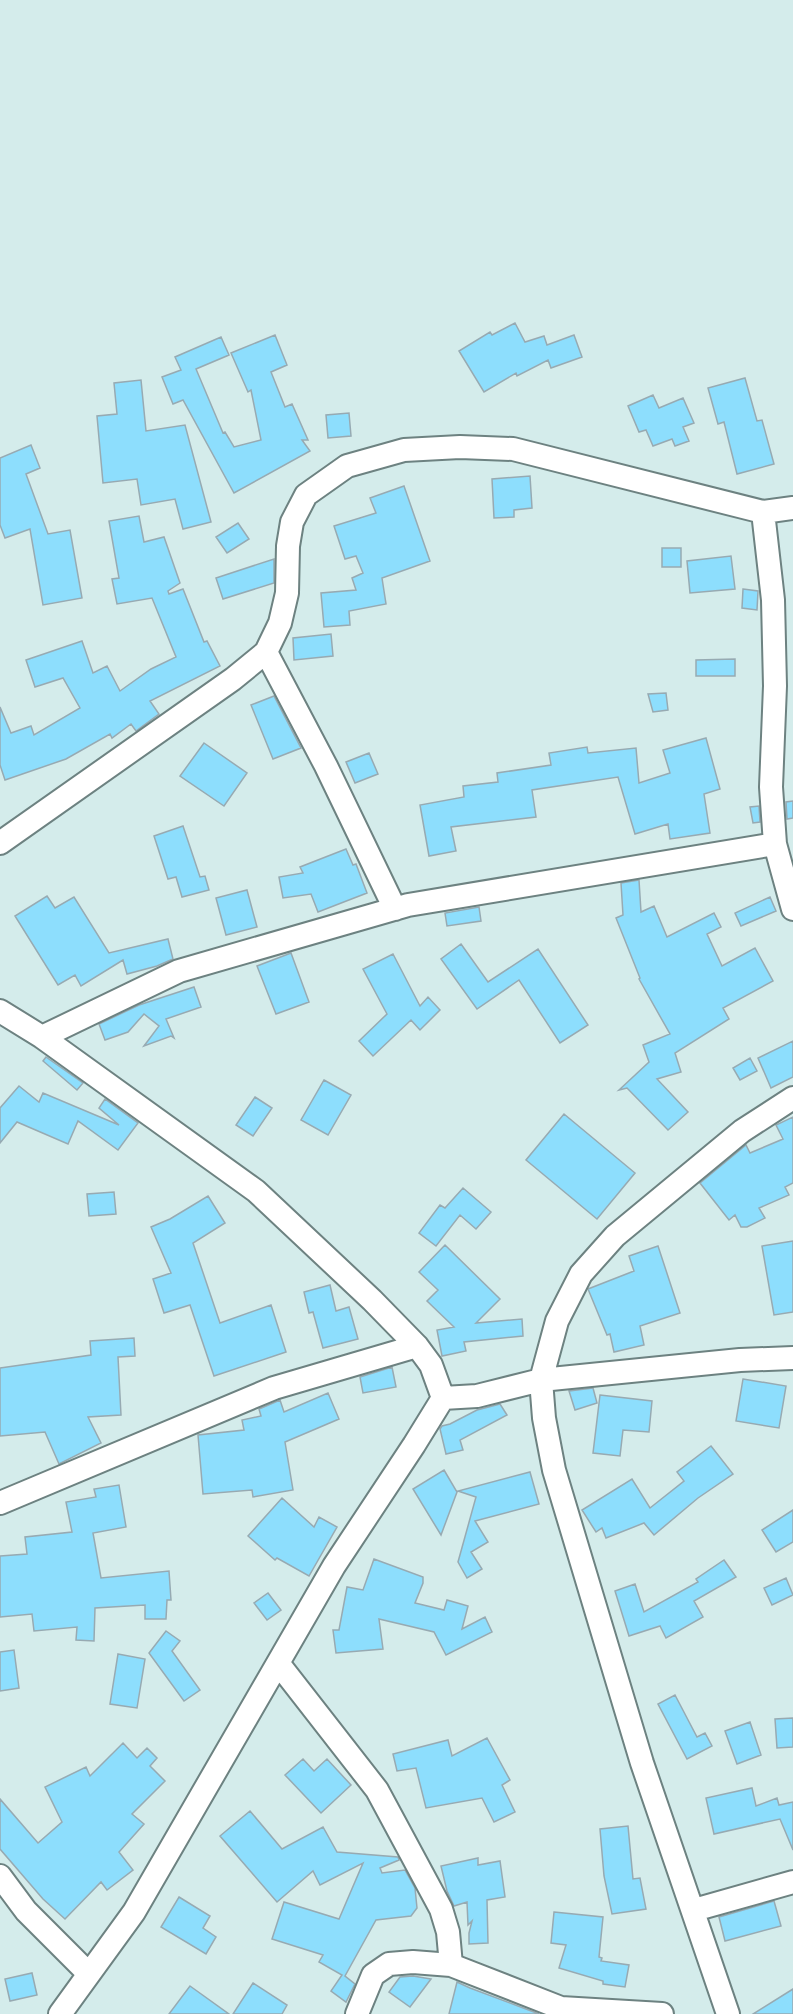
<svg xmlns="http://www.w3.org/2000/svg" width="793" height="2014" font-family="Jost,sans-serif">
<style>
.building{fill:#8ddefd;stroke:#97aab2;stroke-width:1.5}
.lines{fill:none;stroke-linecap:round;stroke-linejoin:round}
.minor-casing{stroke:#6d8281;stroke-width:26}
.minor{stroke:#fff;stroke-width:22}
</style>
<rect width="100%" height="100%" fill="#d4eceb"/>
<path class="building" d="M515 323 525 342 544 336 547 345 574 335 582 357 551 368 548 360 517 376 516 373 484 392 459 351 490 332 492 335Z
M275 335 287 365 271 372 285 407 292 404 308 440H302L310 451 234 493 183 400 173 404 162 377 181 370 175 357 221 337 229 355 196 369 223 433 225 432 234 447 261 440 251 390 248 392 231 353Z
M745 378 757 421 762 420 774 464 737 474 724 422 718 424 708 388Z
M141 380 146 431 185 425 211 522 183 529 175 499 141 505 137 479 103 483 97 416 117 414 114 383Z
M653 395 659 408 683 398 694 423 683 427 689 441 675 446 672 439 653 446 646 430 639 432 628 406Z
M349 413 351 436 328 438 326 415Z
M31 445 40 468 26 474 48 534 70 530 82 598 43 605 30 529 5 538 0 525V458Z
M530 476 532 508 514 510V517L494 518 492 479Z
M404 486 430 561 382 578 386 604 349 611 350 625 324 627 321 593 356 590 352 578 363 573 356 556 345 559 334 526 376 513 370 498Z
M139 516 144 542 164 537 180 583 168 591 169 594 183 589 204 642 207 641 220 666 150 701 159 714 136 731 131 724 112 738 110 734 66 759 5 780 0 765V707L11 733 31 726 34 735 80 708 63 678 35 687 26 660 82 641 93 673 107 666 120 691 151 669 176 657 152 598 117 604 112 579 119 578 109 521Z
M238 523 249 539 227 553 216 537Z
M662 548H681V567H662Z
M731 556 735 589 690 593 687 561Z
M274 559V583L223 599 216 578Z
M743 589 758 591 757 610 742 608Z
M331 634 333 656 294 660 293 638Z
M735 659V676H696V660Z
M666 693 668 710 653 712 648 694Z
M274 696 301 748 273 759 251 705Z
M706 738 720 789 704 794 710 833 670 839 668 824 635 834 618 777 532 790 536 817 451 827 456 851 429 856 420 805 464 797 463 786 498 782 497 773 551 765 549 753 587 747 588 753 636 748 639 783 670 773 663 750Z
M204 743 247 773 224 806 180 776Z
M369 753 378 774 355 783 346 762Z
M793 801V818L787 819 786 802Z
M759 806 760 822 753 823 750 807Z
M183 826 200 877 205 876 209 890 182 897 176 877 168 879 154 836Z
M346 849 353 865 356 864 367 893 318 912 311 894 283 898 279 877 303 873 300 867Z
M639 880 641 912 654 906 667 937 714 913 721 927 707 934 722 966 755 948 773 981 723 1008 729 1019 675 1053 681 1072 657 1079 688 1112 668 1130 627 1088 619 1090 649 1062 643 1045 670 1034 639 979 640 978 616 918 623 915 621 883Z
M247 890 257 927 226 935 216 898Z
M47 896 55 908 74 897 109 953 168 939 173 959 157 966 127 974 123 960 81 986 75 975 58 985 15 916Z
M770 897 776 911 741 926 735 913Z
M479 907 481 921 447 926 445 913Z
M461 944 488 982 538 949 588 1025 560 1043 519 980 477 1009 441 959Z
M291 953 309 1002 276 1014 257 966Z
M393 954 420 1006 428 997 440 1010 420 1030 411 1020 373 1056 359 1041 387 1014 363 969Z
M194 987 201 1007 166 1019 174 1038 171 1036 144 1046 159 1026 144 1014 128 1032 105 1040 99 1024 139 1005Z
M793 1041V1077L771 1088 758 1058Z
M46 1057 83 1083 77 1090 43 1061Z
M750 1058 757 1071 740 1080 733 1068Z
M324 1080 351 1095 328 1135 301 1120Z
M19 1086 39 1102 43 1093 119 1125 99 1108 105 1099 138 1123 118 1150 78 1121 68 1144 17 1122 0 1143V1108Z
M255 1097 272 1108 253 1136 236 1125Z
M564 1114 635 1173 597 1219 526 1160Z
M793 1117V1183L785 1187 789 1195 759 1208 765 1218 747 1227H741L735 1215 729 1220 700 1183 746 1145 750 1153 783 1139 776 1125Z
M463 1188 491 1212 476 1229 460 1215 436 1246 419 1233 440 1205 445 1208Z
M114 1192 116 1214 89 1216 87 1194Z
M208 1196 225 1223 193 1243 220 1323 271 1305 286 1352 214 1376 190 1305 164 1313 153 1279 171 1273 151 1227 170 1219Z
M793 1241V1312L774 1315 762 1246Z
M445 1245 500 1299 476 1323 522 1319 523 1336 464 1342 466 1351 442 1356 437 1330 454 1327 427 1301 438 1290 419 1272Z
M658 1246 680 1313 640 1326 644 1345 614 1352 610 1334 607 1335 588 1289 634 1271 629 1256Z
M330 1285 336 1311 349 1307 358 1339 323 1348 313 1312 309 1313 304 1292Z
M134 1338 135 1356 118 1357 121 1415 88 1417 101 1443 59 1464 45 1432 0 1436V1368L91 1355 90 1341Z
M392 1367 396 1387 363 1393 360 1377Z
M743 1379 786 1386 779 1428 736 1421Z
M593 1388 597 1403 575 1410 569 1391Z
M328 1393 339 1419 285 1442 293 1490 253 1497 252 1490 203 1494 198 1435 244 1430 242 1420 261 1416 259 1409 280 1400 284 1412Z
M600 1395 652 1401 649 1432 623 1430 620 1456 593 1453Z
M500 1404 507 1415 460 1440 463 1450 446 1454 440 1429 442 1426 450 1424 477 1410Z
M711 1446 733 1474 698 1498 654 1535 644 1523 606 1538 602 1528 596 1532 582 1510 632 1479 650 1508 684 1481 677 1472Z
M444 1470 457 1492 441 1535 413 1489Z
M530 1472 539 1504 475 1521 488 1542 471 1552 482 1569 467 1578 458 1562 476 1497 458 1491Z
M119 1485 126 1527 93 1533 101 1578 169 1571 171 1600H167L166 1619H145V1605L95 1608 94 1641 76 1640 77 1627 34 1631 32 1614 0 1617V1556L27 1554 25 1537 72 1532 66 1502 96 1497 94 1489Z
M282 1498 314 1527 319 1517 337 1527 309 1576 277 1558 275 1560 248 1536Z
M793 1510V1542L776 1552 762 1530Z
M374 1559 423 1577V1583L415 1603 444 1610 447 1600 468 1606 462 1629 485 1617 492 1632 446 1655 434 1632 379 1619 383 1649 336 1653 333 1630H339L347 1587 363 1590Z
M724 1560 736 1577 694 1601 703 1617 666 1638 660 1626 629 1636 615 1591 635 1584 644 1612 698 1582 696 1579Z
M786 1578 793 1595 772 1605 764 1588Z
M268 1593 281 1610 267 1620 254 1603Z
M166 1631 180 1641 172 1651 200 1690 184 1701 149 1653Z
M14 1650 19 1688 0 1691V1652Z
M118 1654 145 1659 137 1708 110 1704Z
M675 1695 697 1737 705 1733 712 1746 687 1759 658 1704Z
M793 1718V1747L777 1748 775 1719Z
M750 1722 761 1755 737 1764 725 1731Z
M487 1738 510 1780 502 1785 515 1812 494 1822 482 1798 426 1808 416 1768 397 1771 393 1754 448 1740 452 1756Z
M123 1743 137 1758 147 1748 157 1758 150 1766 165 1781 132 1814 144 1824 119 1852 133 1870 107 1890 101 1882 65 1919 43 1899 0 1849V1799L38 1843 62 1822 45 1787 86 1767 90 1776Z
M303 1759 314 1771 327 1759 351 1785 321 1813 285 1775Z
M752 1788 756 1806 777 1798 779 1805 793 1802V1850L780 1819 714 1834 706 1798Z
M250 1811 282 1849 323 1827 337 1852 398 1857 399 1860 380 1868 382 1873 405 1870 415 1888 417 1908 411 1916 376 1920 345 1976 355 1984 346 2002 331 1991 342 1975 319 1962 323 1955 272 1939 284 1902 339 1919 363 1863 320 1885 313 1871 277 1902 220 1836Z
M628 1826 633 1879 640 1878 646 1909 612 1914 604 1876 600 1829Z
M478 1858V1865L500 1861 505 1897 487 1900 488 1943 469 1944V1933L472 1921 468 1925 467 1902 454 1906 447 1891 441 1866Z
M179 1897 210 1916 203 1928 216 1937 206 1954 161 1927Z
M774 1901 781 1926 725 1941 719 1917Z
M554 1912 603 1917 599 1957 602 1958 601 1961 629 1965 625 1987 603 1984V1981L559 1968 566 1945 551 1943Z
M32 1973 37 1995 10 2001 5 1979Z
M413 1976 431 1979 410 2007 389 1992 400 1977Z
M457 1982 470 1988 539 2014H449Z
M253 1983 287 2005 282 2014H233Z
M190 1986 229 2014H169Z
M793 1989V2014H753Z"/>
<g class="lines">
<defs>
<path id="minor" d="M763 512 773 600 775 686 771 787 775 844 793 909
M266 652 326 766 395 909
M0 843 233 679 266 652 280 623 287 593 288 546 292 522 306 495 347 466 404 450 460 447 513 449 763 512 793 508
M0 1011 42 1037 256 1191 372 1300 417 1346 431 1365 443 1398
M42 1037 179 971 408 905 775 844
M0 1503 274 1388 417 1346
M278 1663 377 1790 441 1909 448 1932 451 1965
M0 1876 26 1911 89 1974
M694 1910 793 1882
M60 2014 134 1912 334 1566 414 1445 443 1398 477 1396 541 1380 740 1360 793 1358
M357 2014 373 1975 389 1964 413 1962 451 1965 561 2008 662 2014
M728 2014 642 1763 554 1470 544 1418 541 1380 557 1321 581 1274 615 1236 742 1131 793 1098"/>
</defs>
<use href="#minor" class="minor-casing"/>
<use href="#minor" class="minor"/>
</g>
</svg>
